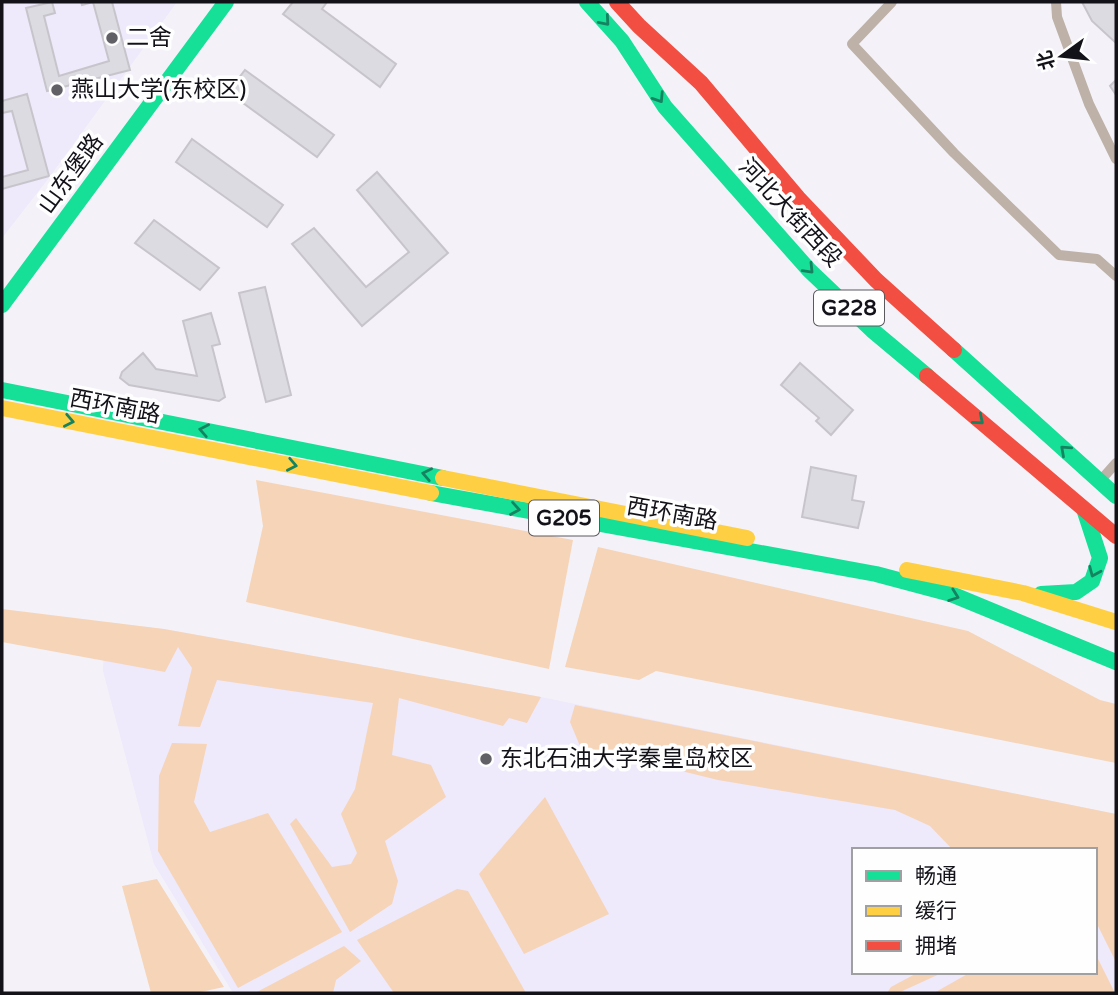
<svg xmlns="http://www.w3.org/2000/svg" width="1118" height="995" font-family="'Varela Round','Noto Sans SC',sans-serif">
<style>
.built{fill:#eee9fb;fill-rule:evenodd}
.green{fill:#f6d4b8}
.building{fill:#dddbe2;stroke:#c7c5cb;stroke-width:2}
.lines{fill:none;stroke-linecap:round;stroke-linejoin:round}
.street{stroke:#bdb1a8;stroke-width:10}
.fast{stroke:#16e098;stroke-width:16}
.slow{stroke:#ffcf43;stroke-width:16}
.jam{stroke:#f24e42;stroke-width:16}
.oneway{stroke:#15835f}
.poi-dot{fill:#626067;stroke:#fefefe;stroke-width:2.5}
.labels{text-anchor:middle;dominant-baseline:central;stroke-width:7;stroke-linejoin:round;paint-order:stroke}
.shield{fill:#fefefe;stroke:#5a595e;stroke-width:2}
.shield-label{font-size:21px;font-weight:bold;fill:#141219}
.poi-label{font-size:23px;fill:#141219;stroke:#fefefe;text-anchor:start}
.street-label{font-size:23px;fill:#141219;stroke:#fefefe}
</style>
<rect width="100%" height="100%" fill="#f4f2f8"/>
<path class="built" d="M2 2H177L48 179 2 238Z
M105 622 164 629 541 697 1116 814V993H233L154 864 103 671ZM854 850H1095V972H854Z"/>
<path class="green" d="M256 480 573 540 549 669 246 602 263 526Z
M598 547 968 631 1100 700 1116 704V763L656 671 639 680 565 667Z
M2 609 164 629 541 697 527 723 509 718 503 726 399 698 392 755 431 765 446 797 385 841 398 881 392 904 350 932 290 824 296 818 332 867 351 864 357 853 341 814 355 789 373 703 217 680 200 727 178 726 192 668 178 647 165 672 2 642Z
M575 705 1116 814V962L1095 920V850H953L930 826 895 810 718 780 580 746 570 722Z
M172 743 207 744 194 802 210 832 268 813 342 932 238 988 158 851 159 776Z
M545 797 609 914 524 954 479 874Z
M157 879 224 987 196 993H151L122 886Z
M457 889 468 891 526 993H394L357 940Z
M344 946 361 961 336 980 333 993H255Z
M1095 953 1115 993H934L971 972H1095Z
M919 972H944L898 993H887L891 987Z"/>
<path class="building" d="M52 2 55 13 44 16 59 76 109 61 93 2 82 5 81 2H112L130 70 47 91 26 8Z
M293 2H327L322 9 396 64 380 87 283 14Z
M1082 2H1116V43L1092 21Z
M245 70 334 135 317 157 228 92Z
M1116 80V95L1110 86Z
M27 94 49 176 2 189V177L28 170 12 111 2 113V101Z
M192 139 283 205 267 227 176 162Z
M377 172 448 253 362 326 292 244 314 228 366 287 409 252 357 190Z
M154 220 219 268 200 290 135 243Z
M265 287 291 395 266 402 239 293Z
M211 313 220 344 212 346 225 397 219 401 129 385 120 378 122 372 143 353 156 369 197 376 183 321Z
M800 363 853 410 831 435 816 421 819 418 781 385Z
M811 467 856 476 852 500 864 502 858 528 802 517Z"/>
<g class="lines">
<path class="street" d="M892 2 852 44 954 153 1059 255 1097 259 1116 276
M1056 2 1057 17 1089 104 1116 159
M1100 481 1116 463"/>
<path class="fast" d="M587 2 622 41 665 107 809 270 872 330 927 376
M2 305 226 2
M954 350 1116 496
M2 390 443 478
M431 493 876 574 951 594 1116 662
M1041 594 1076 592 1092 581 1100 558 1085 512"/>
<path class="slow" d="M2 408 431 493
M443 478 747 538
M907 570 1023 593 1116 622"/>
<path class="jam" d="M617 2 639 26 701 83 798 198 876 280 954 350
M927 376 1116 536"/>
</g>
<defs><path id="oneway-chevron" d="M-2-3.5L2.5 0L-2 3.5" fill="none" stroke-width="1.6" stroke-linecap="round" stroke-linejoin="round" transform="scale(1.75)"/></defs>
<g class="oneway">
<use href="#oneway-chevron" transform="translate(605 21) rotate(49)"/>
<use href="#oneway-chevron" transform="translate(659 98) rotate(57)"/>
<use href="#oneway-chevron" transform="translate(809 269) rotate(46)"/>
<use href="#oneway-chevron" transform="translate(979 420) rotate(40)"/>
<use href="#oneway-chevron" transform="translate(69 421) rotate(11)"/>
<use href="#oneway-chevron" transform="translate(204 430) rotate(-169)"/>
<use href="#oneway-chevron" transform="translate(1065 450) rotate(-138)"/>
<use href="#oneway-chevron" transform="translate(292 465) rotate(11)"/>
<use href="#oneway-chevron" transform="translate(427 474) rotate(-169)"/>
<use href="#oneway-chevron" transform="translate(515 509) rotate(10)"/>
<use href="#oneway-chevron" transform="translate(1094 572) rotate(113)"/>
<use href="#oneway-chevron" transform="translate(954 596) rotate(20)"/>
</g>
<g class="poi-dot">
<circle cx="112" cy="38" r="7"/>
<circle cx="57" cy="90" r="7"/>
<circle cx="486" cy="759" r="7"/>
</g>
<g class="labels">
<g class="shield">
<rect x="814" y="290.5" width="70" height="35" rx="5"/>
<rect x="529" y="500.5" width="70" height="35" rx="5"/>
</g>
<g class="shield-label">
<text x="849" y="308">G228</text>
<text x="564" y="518">G205</text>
</g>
<g class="poi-label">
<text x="126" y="38">二舍</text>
<text x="71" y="90">燕山大学(东校区)</text>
<text x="500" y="759">东北石油大学秦皇岛校区</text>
</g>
<g class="street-label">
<text transform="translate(71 174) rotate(-54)">山东堡路</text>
<text transform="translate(790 213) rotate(47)">河北大街西段</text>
<text transform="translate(115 407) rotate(11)">西环南路</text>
<text transform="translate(672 514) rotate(10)">西环南路</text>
</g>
</g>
<rect width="1118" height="995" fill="none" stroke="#141219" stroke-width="7"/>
<rect x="852" y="848" width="245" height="126" fill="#fefefe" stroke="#a0a0a2" stroke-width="2"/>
<rect x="866" y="871" width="35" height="10" fill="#16e098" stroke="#a0a0a2" stroke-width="2"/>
<text x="915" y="883" font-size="21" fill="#141219">畅通</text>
<rect x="866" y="906" width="35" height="10" fill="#ffcf43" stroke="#a0a0a2" stroke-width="2"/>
<text x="915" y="918" font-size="21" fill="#141219">缓行</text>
<rect x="866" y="941" width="35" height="10" fill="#f24e42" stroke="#a0a0a2" stroke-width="2"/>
<text x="915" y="953" font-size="21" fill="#141219">拥堵</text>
<g transform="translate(1062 56) rotate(255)" stroke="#fefefe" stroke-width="5" paint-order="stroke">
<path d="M0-5L12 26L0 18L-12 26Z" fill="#141219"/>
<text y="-10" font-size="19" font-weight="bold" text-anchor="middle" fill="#141219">北</text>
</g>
</svg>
